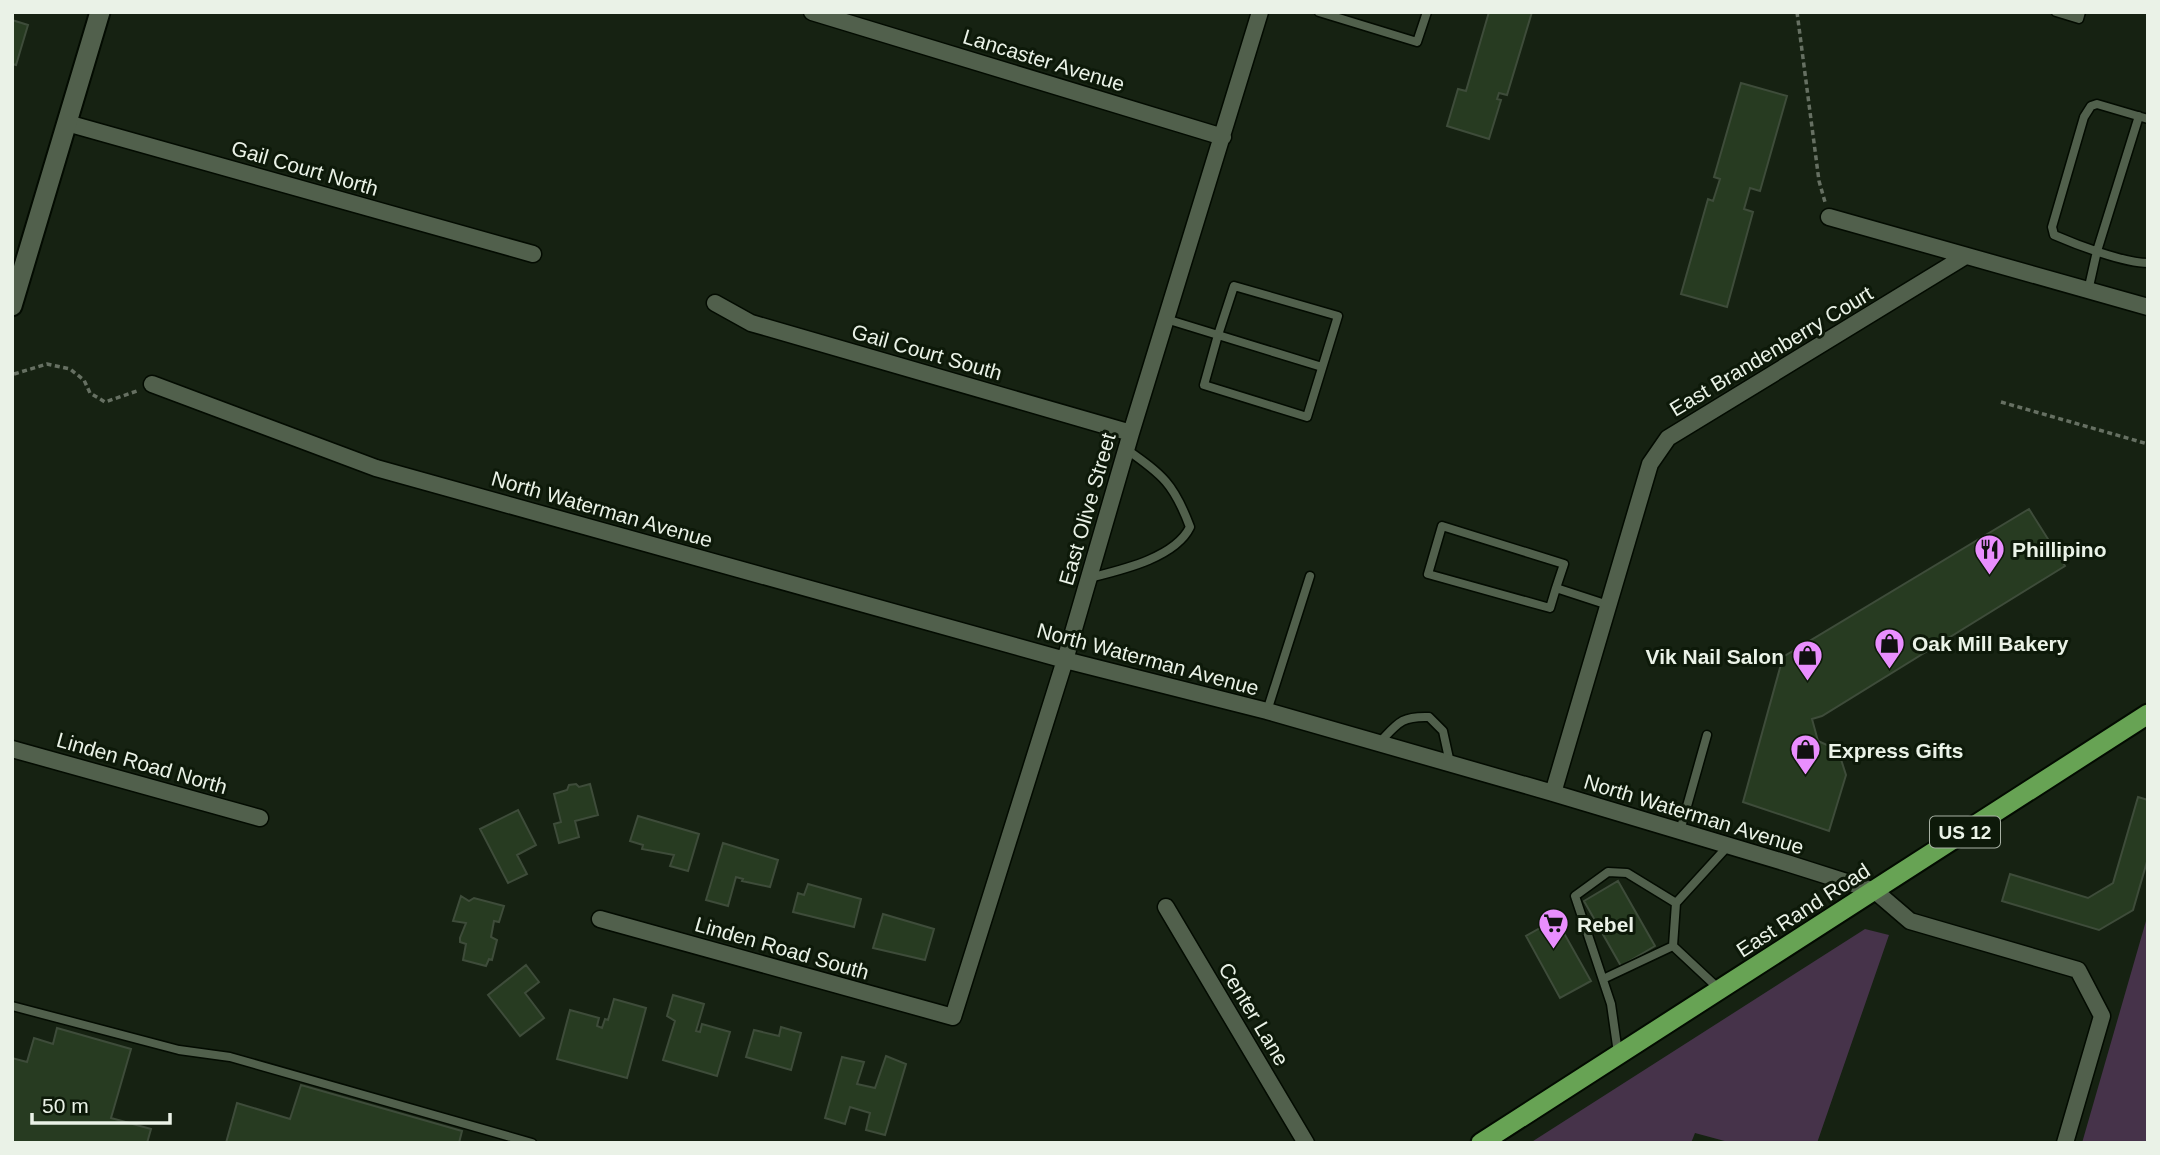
<svg xmlns="http://www.w3.org/2000/svg" width="2160" height="1155" font-family="Helvetica,sans-serif">
<style>
.green{fill:#46334a}
.building{fill:#273b21;stroke:#3e4c3a;stroke-width:2}
.lines{fill:none;stroke-linecap:round;stroke-linejoin:round}
.service-casing{stroke:#030b01;stroke-width:11}
.minor-casing{stroke:#030b01;stroke-width:19}
.tertiary-casing{stroke:#030b01;stroke-width:23}
.primary-casing{stroke:#030b01;stroke-width:23}
.path{stroke:#667062;stroke-width:3.5;stroke-dasharray:5 3.5;stroke-linecap:butt}
.service{stroke:#51604c;stroke-width:8}
.minor{stroke:#51604c;stroke-width:16}
.tertiary{stroke:#51604c;stroke-width:19}
.primary{stroke:#67a354;stroke-width:19}
.labels{text-anchor:middle;dominant-baseline:central;stroke-width:6;stroke-linejoin:round;paint-order:stroke}
.shield{fill:#0d1909;stroke:#a8b1a4;stroke-width:2}
.shield-label{font-size:19px;font-weight:bold;fill:#eaf2e7}
.street-label{font-size:21px;fill:#eaf2e7;stroke:#0d1909}
.poi-label{font-size:21px;font-weight:bold;fill:#eaf2e7;stroke:#0d1909;text-anchor:start}
</style>
<rect width="100%" height="100%" fill="#162212"/>
<path class="green" d="M2148 914V1143H2082Z
M1865 929 1889 935 1817 1143H1732L1695 1133 1691 1143H1530Z"/>
<path class="building" d="M1489 12H1532L1507 95 1499 93 1497 99 1501 100 1489 139 1447 126 1458 89 1466 91Z
M12 20 28 25 16 65 12 64Z
M1741 83 1787 96 1760 191 1750 188 1744 209 1753 212 1727 307 1681 294 1708 199 1713 201 1720 179 1714 177Z
M2029 509 2065 566 1822 716 1812 719 1818 741 1838 750 1846 775 1829 831 1743 802 1783 657Z
M576 784 579 787 590 784 598 815 575 821 579 837 559 843 554 824 561 822 554 794 567 790 569 785Z
M2138 797 2148 800V858L2133 910 2099 930 2002 901 2010 874 2088 898 2113 883Z
M518 810 536 845 517 855 527 874 508 883 480 829Z
M638 816 699 834 688 871 670 866 674 855 642 849 643 845 630 841Z
M723 843 778 860 770 887 742 881 743 879 736 877 728 906 706 900Z
M1618 881 1655 946 1621 966 1584 901Z
M808 884 861 899 854 927 793 912 798 893 804 895Z
M461 896 469 901 474 898 504 906 499 922 494 921 491 937 497 940 492 960 489 959 486 966 463 960 466 944 460 942V938L466 923 453 921Z
M883 914 934 929 925 960 873 948Z
M1556 919 1591 981 1560 998 1526 936Z
M526 965 539 982 525 993 544 1018 520 1036 488 995Z
M673 995 704 1004 696 1031 700 1032 702 1024 730 1032 717 1076 663 1060 675 1021 667 1016Z
M614 999 646 1008 627 1078 557 1059 570 1010 599 1018 597 1026 602 1028 605 1019 608 1020Z
M781 1027 801 1033 791 1070 746 1057 754 1030 779 1036Z
M57 1028 131 1049 111 1118 151 1129 147 1143H12V1058L27 1062 34 1038 53 1044Z
M886 1056 906 1064 885 1135 866 1130 870 1113 850 1107 845 1124 825 1118 842 1057 864 1062 857 1084 875 1088Z
M301 1085 462 1131 459 1143H226L237 1103 290 1119Z"/>
<g class="lines">
<defs>
<path id="service" d="M1319 12 1417 42 1427 12
M2056 12 2079 19 2081 12
M2148 119 2097 104 2091 106 2084 117 2052 227 2054 235C2077 245 2124 263 2148 263
M2088 291 2097 251 2139 116
M1166 319 1218 335 1204 385 1307 417 1338 316 1234 286 1218 335 1322 367
M1089 578C1121 570 1175 558 1190 527 1174 484 1163 475 1126 449
M1556 588 1564 564 1442 526 1428 574 1550 608 1556 588 1608 605
M1267 711 1310 576
M1379 743C1398 723 1401 716 1429 717L1443 731 1450 763
M1680 831 1707 735
M1676 903 1673 946 1718 988
M1603 979 1673 946
M12 1006 179 1050 230 1057 532 1143
M1618 1053 1611 1004 1575 896 1608 872 1627 873 1676 903 1728 846"/>
<path id="minor" d="M812 12 1223 137
M67 123 533 254
M1829 217 2148 307
M715 303 751 323 1131 433
M152 384 376 468 1065 660 1267 711 1553 793 1790 864 1875 891 1910 921 2078 970 2102 1016 2065 1143
M12 749 260 818
M1553 793 1650 464 1668 438 1964 257
M1166 907 1306 1143
M600 919 953 1017 1065 660 1131 433 1260 12"/>
<path id="tertiary" d="M12 306 100 12"/>
<path id="primary" d="M1481 1143 2148 714"/>
</defs>
<use href="#service" class="service-casing"/>
<use href="#minor" class="minor-casing"/>
<use href="#tertiary" class="tertiary-casing"/>
<use href="#primary" class="primary-casing"/>
<path class="path" d="M1797 12 1819 181 1825 202
M14 374 47 364 70 369 84 380 90 393 105 402 137 391
M2001 402 2148 444"/>
<use href="#service" class="service"/>
<use href="#minor" class="minor"/>
<use href="#tertiary" class="tertiary"/>
<use href="#primary" class="primary"/>
</g>
<defs>
<symbol id="restaurant-pin" viewBox="-11 -11 22 30"><path d="M0 17L-7.5 6A9.5 9.5 0 1 1 7.5 6Z" fill="#e98efe" stroke="#0d1909"/><path d="M-5-6h1v4h1v-4h1v4h1v-4h1v5L-1.5 .5V6h-2V.5L-5-1ZM5-6V6H3V1.5H1.5Q1.5-4 5-6Z" fill="#111"/></symbol>
<symbol id="shop-pin" viewBox="-11 -11 22 30"><path d="M0 17L-7.5 6A9.5 9.5 0 1 1 7.5 6Z" fill="#e98efe" stroke="#0d1909"/><path d="M-5-2.5h2.3a2.7 3.5 0 0 1 5.4 0H5L5.5 6h-11ZM-1.5-2.5h3a1.5 2.3 0 0 0-3 0Z" fill="#111"/></symbol>
<symbol id="supermarket-pin" viewBox="-11 -11 22 30"><path d="M0 17L-7.5 6A9.5 9.5 0 1 1 7.5 6Z" fill="#e98efe" stroke="#0d1909"/><path d="M-6-5.5h2.5l.6 2H6L4.5 2H-2.5L-4.4-4H-6ZM-1.5 3.2a1.3 1.3 0 1 0 .1 0ZM3 3.2a1.3 1.3 0 1 0 .1 0Z" fill="#111"/></symbol>
</defs>
<g fill-rule="evenodd">
<use href="#restaurant-pin" x="1972" y="532" width="35" height="47"/>
<use href="#shop-pin" x="1872" y="626" width="35" height="47"/>
<use href="#shop-pin" x="1790" y="638" width="35" height="47"/>
<use href="#shop-pin" x="1788" y="732" width="35" height="47"/>
<use href="#supermarket-pin" x="1536" y="906" width="35" height="47"/>
</g>
<g class="labels">
<rect class="shield" x="1930" y="816.5" width="70" height="31" rx="5"/>
<g class="shield-label">
<text x="1965" y="832">US 12</text>
</g>
<g class="street-label">
<text transform="translate(1044 60) rotate(17)">Lancaster Avenue</text>
<text transform="translate(305 168) rotate(16)">Gail Court North</text>
<text transform="translate(1771 351) rotate(-31)">East Brandenberry Court</text>
<text transform="translate(927 352) rotate(16)">Gail Court South</text>
<text transform="translate(602 509) rotate(16)">North Waterman Avenue</text>
<text transform="translate(1087 509) rotate(-74)">East Olive Street</text>
<text transform="translate(1148 659) rotate(15)">North Waterman Avenue</text>
<text transform="translate(142 763) rotate(16)">Linden Road North</text>
<text transform="translate(1694 814) rotate(17)">North Waterman Avenue</text>
<text transform="translate(1803 910) rotate(-33)">East Rand Road</text>
<text transform="translate(782 948) rotate(16)">Linden Road South</text>
<text transform="translate(1254 1014) rotate(59)">Center Lane</text>
</g>
<g class="poi-label">
<text x="2012" y="549">Phillipino</text>
<text x="1912" y="643">Oak Mill Bakery</text>
<text x="1784" y="656" text-anchor="end">Vik Nail Salon</text>
<text x="1828" y="750">Express Gifts</text>
<text x="1577" y="924">Rebel</text>
</g>
</g>
<rect width="2160" height="1155" fill="none" stroke="#eaf2e7" stroke-width="28"/>
<path d="M32 1113v10h138v-10" fill="none" stroke="#eaf2e7" stroke-width="3.5"/>
<text x="42" y="1113" font-size="21" fill="#eaf2e7" stroke="#0d1909" stroke-width="5" paint-order="stroke">50 m</text>
</svg>
